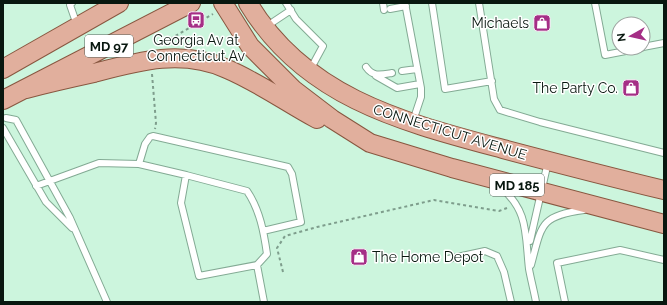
<svg xmlns="http://www.w3.org/2000/svg" width="667" height="305" font-family="Raleway,sans-serif">
<style>
.lines{fill:none;stroke-linecap:round;stroke-linejoin:round}
.lane-casing{stroke:#83aa94;stroke-width:8}
.primary-casing{stroke:#885740;stroke-width:20}
.path{stroke:#7e9d8c;stroke-width:2;stroke-dasharray:3 3;stroke-linecap:butt}
.lane{stroke:#fff;stroke-width:6}
.primary{stroke:#e1af9d;stroke-width:18}
.labels{text-anchor:middle;dominant-baseline:central;stroke-width:3;stroke-linejoin:round;paint-order:stroke}
.shield{fill:#fff;stroke:#525d57;stroke-width:1}
.shield-label{font-size:13px;font-weight:bold;fill:#08170f}
.poi-label{font-size:14px;fill:#08170f;stroke:#fff;text-anchor:end}
.street-label{font-size:14px;fill:#08170f;stroke:#fff}
</style>
<rect width="100%" height="100%" fill="#ccf5dd"/>
<g class="lines">
<defs>
<path id="lane" d="M72 3 70 5 77 25
M286 3 296 19 323 46 310 70
M383 3 384 10
M405 3 421 88V97L413 121
M432 3 445 89 492 81
M479 3 494 99 500 110 540 122 664 153
M595 3 605 55 641 48
M390 9 406 6
M267 26 291 10
M643 47 664 43
M366 67C373 77 380 75 392 73
M402 71 417 69
M376 76 397 88 420 84
M6 118 16 120 70 218 107 302
M3 128 46 202 72 228
M139 164 145 144 150 137 153 136 288 167 292 174 301 222 263 231
M186 175 247 191C260 210 264 233 267 254L257 265
M36 186 99 163 139 164 186 175 181 203 199 276 257 265 264 302
M499 186C529 210 525 234 529 269 531 280 534 291 536 302
M530 241 548 162
M448 259 485 251 497 256 504 272 511 302
M531 265C542 224 540 216 584 210
M565 302 557 263 620 250 664 260"/>
<path id="primary" d="M223 3 250 46 294 90 332 119 370 143 452 168 664 224
M248 3C305 98 403 122 503 149 556 163 610 177 664 190
M3 69 119 3
M26 89C49 83 71 78 94 73 139 61 182 49 227 69 258 82 287 103 317 119
M3 100 191 3"/>
</defs>
<use href="#lane" class="lane-casing"/>
<use href="#primary" class="primary-casing"/>
<path class="path" d="M160 45 213 14
M152 74 156 123 155 129
M283 272 277 248 285 236 317 227 434 200 499 211 507 208"/>
<use href="#lane" class="lane"/>
<use href="#primary" class="primary"/>
</g>
<defs>
<symbol id="bus-square" viewBox="-11 -11 22 22"><rect x="-9" y="-9" width="18" height="18" rx="4" fill="#a52e86" stroke="#fff"/><path d="M-5-6H5V4H4V6H2V4H-2V6H-4V4H-5ZM-3.5-4V0h7V-4ZM-3.5 1.2v1.5H-2V1.2ZM2 1.2v1.5H3.5V1.2Z" fill="#fff"/></symbol>
<symbol id="shop-square" viewBox="-11 -11 22 22"><rect x="-9" y="-9" width="18" height="18" rx="4" fill="#a52e86" stroke="#fff"/><path d="M-5-2.5h2.3a2.7 3.5 0 0 1 5.4 0H5L5.5 6h-11ZM-1.5-2.5h3a1.5 2.3 0 0 0-3 0Z" fill="#fff"/></symbol>
</defs>
<g fill-rule="evenodd">
<use href="#bus-square" x="186" y="10" width="20" height="20"/>
<use href="#shop-square" x="532" y="13" width="20" height="20"/>
<use href="#shop-square" x="621" y="78" width="20" height="20"/>
<use href="#shop-square" x="349" y="247" width="20" height="20"/>
</g>
<g class="labels">
<g class="shield">
<rect x="85" y="35" width="48" height="22" rx="3"/>
<rect x="490" y="174" width="54" height="22" rx="3"/>
</g>
<g class="shield-label">
<text x="109" y="46">MD 97</text>
<text x="517" y="185">MD 185</text>
</g>
<g class="poi-label">
<text x="529" y="23">Michaels</text>
<text x="196" y="40" text-anchor="middle">Georgia Av at<tspan x="196" dy="16">Connecticut Av</tspan></text>
<text x="618" y="88">The Party Co.</text>
<text x="372" y="257" text-anchor="start">The Home Depot</text>
</g>
<g class="street-label">
<text transform="translate(450 132) rotate(17)">CONNECTICUT AVENUE</text>
</g>
</g>
<rect width="667" height="305" fill="none" stroke="#08170f" stroke-width="8"/>
<g transform="translate(631 36) rotate(262)"><circle r="19" fill="#ffffff" stroke="#9ca29f"/>
<path d="M0-3L7 15L0 10L-7 15Z" fill="#a52e86"/>
<text y="-6" font-size="11" font-weight="bold" text-anchor="middle" fill="#08170f">N</text>
</g>
</svg>
